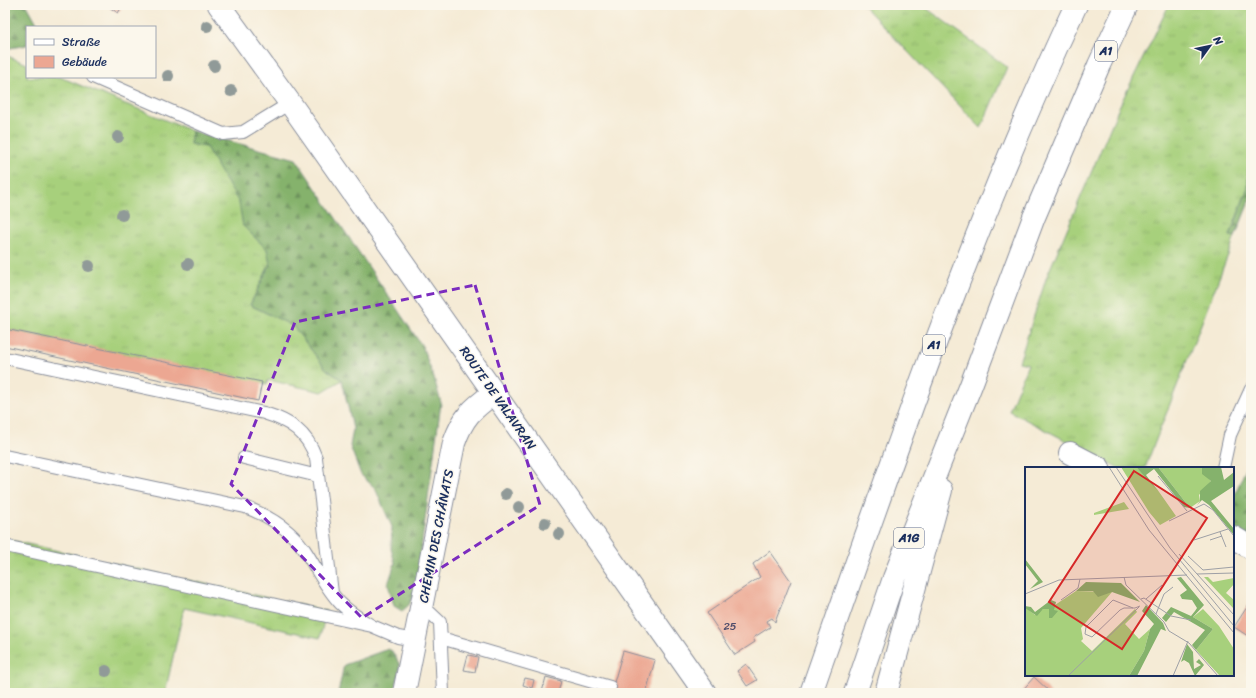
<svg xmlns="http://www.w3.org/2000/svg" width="1256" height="698" font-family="Sriracha,sans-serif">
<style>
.grass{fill:url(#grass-tufts);stroke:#61806d}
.forest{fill:url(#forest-firs);stroke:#507065}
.building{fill:#eca792}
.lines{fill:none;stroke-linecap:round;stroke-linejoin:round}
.service-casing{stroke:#888d9a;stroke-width:14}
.minor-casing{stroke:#888d9a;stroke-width:24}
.tertiary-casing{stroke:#888d9a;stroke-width:24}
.motorway-casing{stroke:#888d9a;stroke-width:24}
.service{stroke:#fff;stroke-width:12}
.minor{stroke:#fff;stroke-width:22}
.tertiary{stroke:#fff;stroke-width:22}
.motorway{stroke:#fff;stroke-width:22}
.tree{fill:#909a98}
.marked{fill:none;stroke:#7b2cbf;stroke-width:3;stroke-dasharray:8 5;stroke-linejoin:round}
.labels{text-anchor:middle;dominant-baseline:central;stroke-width:3;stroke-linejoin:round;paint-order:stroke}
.number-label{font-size:11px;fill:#4f4d6b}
.shield{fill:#fbf7ec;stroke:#5e6b89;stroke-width:1}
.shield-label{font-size:12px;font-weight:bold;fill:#1b2f5e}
.street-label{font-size:13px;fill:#1b2f5e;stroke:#fbf7ec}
.inset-road{fill:none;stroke:#9ea0a6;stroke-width:1}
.view{fill:#d62828;fill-opacity:0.15;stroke:#d62828;stroke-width:2}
.inset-edge{fill:none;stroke:#1b2f5e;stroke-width:2}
</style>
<defs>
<pattern id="grass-tufts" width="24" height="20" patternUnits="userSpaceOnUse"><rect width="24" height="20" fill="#a7d07c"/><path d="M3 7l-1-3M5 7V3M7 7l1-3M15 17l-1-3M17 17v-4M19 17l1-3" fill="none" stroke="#8fb36e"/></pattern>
<pattern id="forest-firs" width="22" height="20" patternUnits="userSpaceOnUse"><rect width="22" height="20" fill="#85b26c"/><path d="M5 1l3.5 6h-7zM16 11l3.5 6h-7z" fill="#6c915c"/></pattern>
</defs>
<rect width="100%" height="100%" fill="#fbf7ec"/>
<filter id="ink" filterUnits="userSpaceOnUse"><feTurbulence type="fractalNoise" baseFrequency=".025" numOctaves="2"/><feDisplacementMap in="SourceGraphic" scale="8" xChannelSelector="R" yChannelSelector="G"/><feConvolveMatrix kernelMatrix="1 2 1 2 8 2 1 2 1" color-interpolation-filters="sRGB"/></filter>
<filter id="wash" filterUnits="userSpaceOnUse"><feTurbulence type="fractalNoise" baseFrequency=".012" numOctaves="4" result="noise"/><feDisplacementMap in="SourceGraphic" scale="16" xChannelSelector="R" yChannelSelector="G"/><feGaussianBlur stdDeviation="0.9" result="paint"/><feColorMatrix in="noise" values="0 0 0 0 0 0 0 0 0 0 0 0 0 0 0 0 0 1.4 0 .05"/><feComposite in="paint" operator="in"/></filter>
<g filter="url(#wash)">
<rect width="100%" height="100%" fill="#f5ebd6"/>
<path class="grass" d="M863 5H922L1007 67 981 128Z
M1169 5H1251V159L1248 170V187L1230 235 1235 237 1145 468H1119L1009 411 1028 364 1019 362 1047 276 1120 105Z
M5 55 27 64V77H60L192 131 190 144 206 147 240 203 243 226 267 249 270 264 250 305 293 326 326 369 342 380 322 392 268 380 267 384 5 329Z
M5 539 326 611 320 638 184 608 165 693H5Z"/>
<path class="forest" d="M5 5H27L38 25 37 27H27V45L5 49Z
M192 131 296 159 422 346 434 378 441 403 415 593 409 605 402 611 394 606 388 584 395 563 391 549 392 527 375 488 361 475 350 446 353 429 342 380 326 369 293 326 250 305 270 264 267 249 243 226 239 203 206 147 190 144Z
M1251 159V197L1235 237 1230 236 1248 187V170Z
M1251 457V538L1233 528 1234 496Z
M388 649 392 651 400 665 395 693H338L344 665Z"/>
<g id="blocks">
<path class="building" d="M106 5H123L118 13Z
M5 329 262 382 258 401 5 346Z
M770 551 791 581 775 622 772 618 767 621 770 627 753 638 755 642 735 655 707 613 760 577 753 564Z
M1251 601V638L1234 627Z
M623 651 655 660 646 693H611Z
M468 655 478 657 475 672 464 670Z
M746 664 757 680 747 686 737 671Z
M546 677 561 681 558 693 542 692Z
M1034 677 1051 693H1022L1021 692Z
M525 678 534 680 532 688 523 685Z"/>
</g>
</g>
<g filter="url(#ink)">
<use href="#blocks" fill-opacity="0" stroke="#888d9a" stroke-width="1"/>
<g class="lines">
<defs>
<path id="service" d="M93 77 223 134 243 132 290 103
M5 358 264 413C290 421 307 432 316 458L332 593
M5 456 245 507C269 516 289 528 304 549 316 567 325 587 340 603 349 612 360 619 372 626
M244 458 318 476
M1223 468 1230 435 1251 389
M5 546 372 626 398 637 415 640
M422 605 440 622 443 693
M441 638 610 687"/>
<path id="minor" d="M1070 453 1099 468
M1233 537 1251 548
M404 693 454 443C463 417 472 409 494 393"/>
<path id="tertiary" d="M219 5 290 103 705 693"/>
<path id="motorway" d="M811 693C892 461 971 228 1076 5
M855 693 894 578 971 385 1034 217 1099 65 1127 5
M886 693 941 490"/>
</defs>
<use href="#service" class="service-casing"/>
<use href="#minor" class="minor-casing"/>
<use href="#tertiary" class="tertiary-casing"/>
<use href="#motorway" class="motorway-casing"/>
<use href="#service" class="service"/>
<use href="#minor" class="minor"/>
<use href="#tertiary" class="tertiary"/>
<use href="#motorway" class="motorway"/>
</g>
<g class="tree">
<circle cx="207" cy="26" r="6"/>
<circle cx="214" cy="66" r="6"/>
<circle cx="168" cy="76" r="6"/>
<circle cx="231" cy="91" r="6"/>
<circle cx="118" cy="137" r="6"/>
<circle cx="122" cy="215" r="6"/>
<circle cx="188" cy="264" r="6"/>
<circle cx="89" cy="266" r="6"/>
<circle cx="506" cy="494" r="6"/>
<circle cx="519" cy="507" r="6"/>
<circle cx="545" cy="523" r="6"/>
<circle cx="559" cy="534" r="6"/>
<circle cx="106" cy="671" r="6"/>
</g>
</g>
<path class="marked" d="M475 285 540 505 362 618 231 484 295 322Z"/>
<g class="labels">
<g class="number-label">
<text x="730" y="626">25</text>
</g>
<g class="shield">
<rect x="1095" y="41" width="22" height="20" rx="3"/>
<rect x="923" y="335" width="22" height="20" rx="3"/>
<rect x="894" y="528" width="30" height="20" rx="3"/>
</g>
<g class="shield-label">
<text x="1106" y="51">A1</text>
<text x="934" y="345">A1</text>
<text x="909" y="538">A1G</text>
</g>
<g class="street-label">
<text transform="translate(498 398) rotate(55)">ROUTE DE VALAVRAN</text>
<text transform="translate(436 536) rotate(-79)">CHEMIN DES CHÂNATS</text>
</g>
</g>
<g transform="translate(1025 467)">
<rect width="209" height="209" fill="#f5ebd6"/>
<path d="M96 0H111L132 22 151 49 135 58 124 45ZM133 0H177V5L186 14 174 28 175 34 165 41ZM99 35 104 42 69 48V46ZM179 110H183L188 115 209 111V117L201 126 209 133V142ZM51 124 87 125 56 161 58 172 56 174 67 184 110 142 112 145 100 157 114 172 125 162 119 184 104 209H0V140L10 148 27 135 30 138ZM178 142 194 159 209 182V209H195L171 183 188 162 168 150Z" fill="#a7d07c"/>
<path d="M111 0H133L165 41 159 40 129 2 121 8 132 23ZM177 0H196L199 13 209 5V19L186 34 209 62V68L184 38 177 33 172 38 175 34V24L186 14 177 7ZM0 92 18 115 5 122 13 114 0 97ZM156 110 179 138 168 150 188 162 171 183 167 178 180 163 149 145 141 155 137 151 146 140 166 149 170 144 172 141 167 133 157 132 155 128 162 123 152 111ZM61 115 96 116 115 135 87 125 73 130 68 124H51ZM26 133 31 135 29 143 33 144 27 151H24V142H18L12 149 0 141V139L6 140 10 145ZM121 138 138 156 141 164 136 162 112 209H104L119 184 125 162 129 157 117 144ZM162 177 168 185 169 202 176 198 171 195 174 192 179 198 170 209 164 196 159 193 156 195Z" fill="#85b26c"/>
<path class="inset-road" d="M84 0 124 63 209 166M91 0 145 81 209 159M133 9 162 44M144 54 179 37 188 43 209 69M195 65 201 80M169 73 203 62M185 73 197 69M154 87 209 148M163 89 178 103 209 100M172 107 209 106M99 110 101 118 139 155 144 164 164 176 193 209M0 127 34 113 162 108M116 132 119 131 146 149 166 153M121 132 137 118M36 133 53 121 55 112M108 141 88 133 61 160 60 167 67 170 95 143 99 141H110L115 139M131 147 139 127 148 120M43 209 114 140M148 209 163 174"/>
<path class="view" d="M109 4 182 51 97 182 24 135Z"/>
<rect width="209" height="209" class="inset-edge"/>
</g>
<rect width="1256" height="698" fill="none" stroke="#fbf7ec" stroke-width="20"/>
<rect x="26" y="26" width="130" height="52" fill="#fbf7ec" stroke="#a1a7b3"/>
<rect x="34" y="39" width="20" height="6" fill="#ffffff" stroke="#a1a7b3"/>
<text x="62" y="46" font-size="12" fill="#1b2f5e">Straße</text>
<rect x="34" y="56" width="20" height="12" fill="#eca792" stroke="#a1a7b3"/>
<text x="62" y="66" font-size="12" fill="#1b2f5e">Gebäude</text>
<g transform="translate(1210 46) rotate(57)" stroke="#fbf7ec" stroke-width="3" paint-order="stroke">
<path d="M0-3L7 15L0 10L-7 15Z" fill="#1b2f5e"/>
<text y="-6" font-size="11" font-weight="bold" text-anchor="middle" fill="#1b2f5e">N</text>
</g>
</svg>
